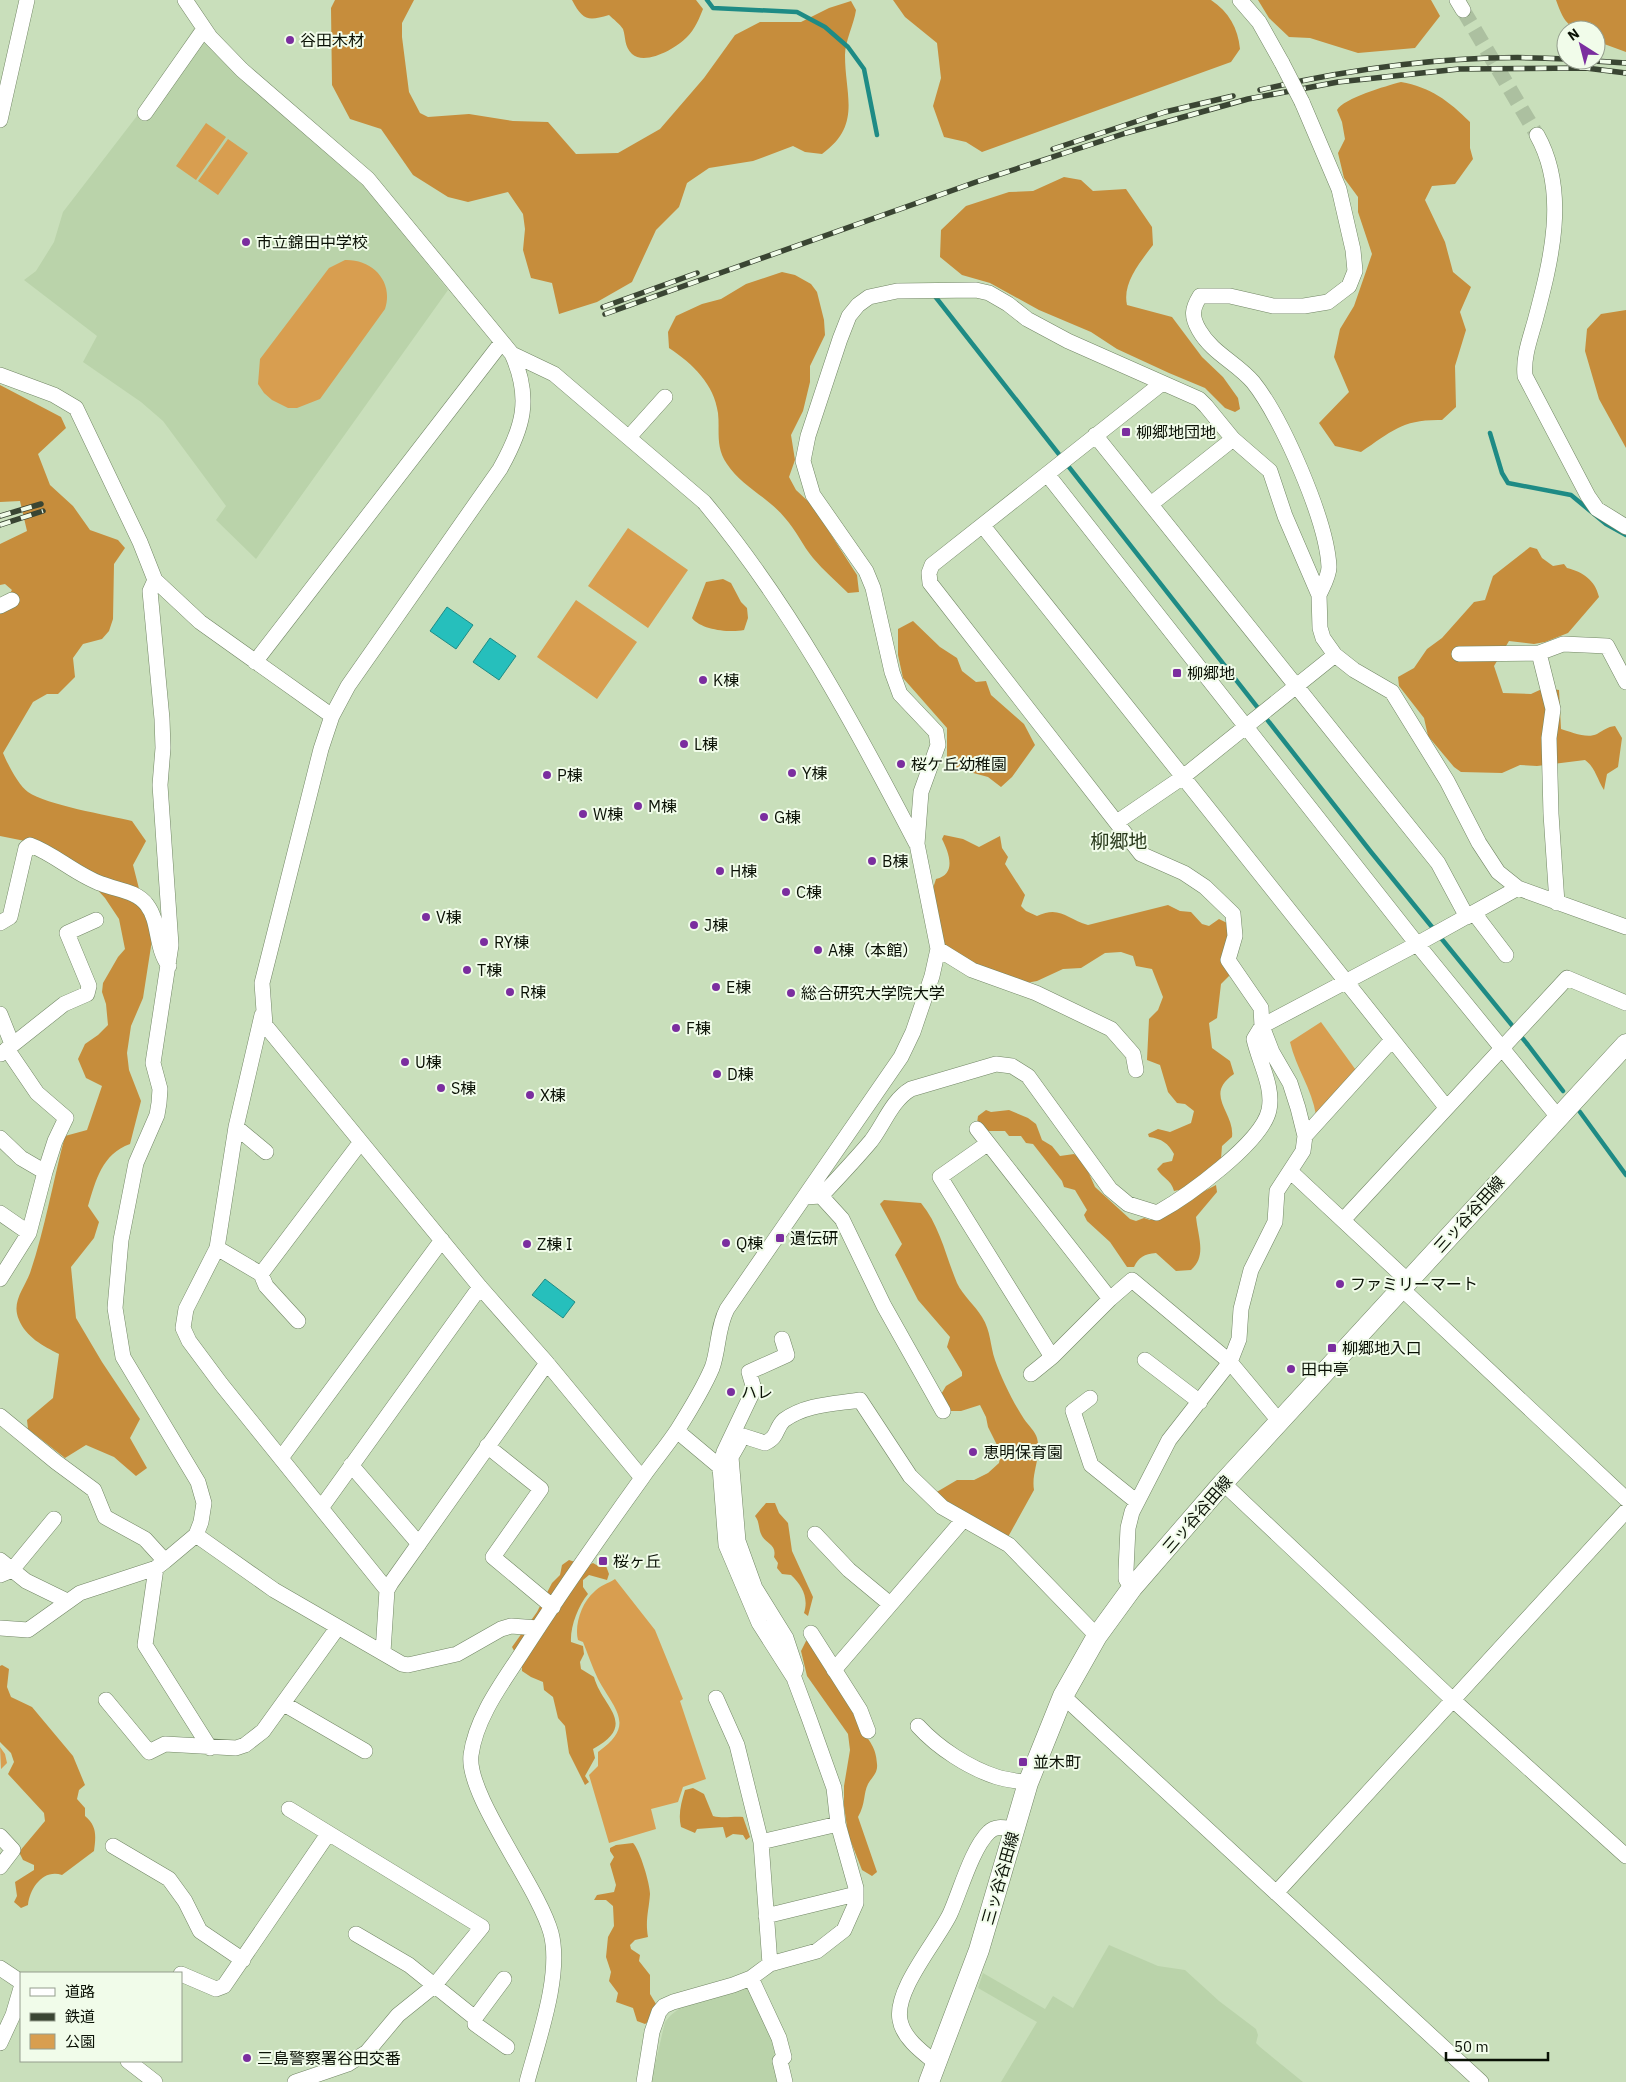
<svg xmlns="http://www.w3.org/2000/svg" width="1626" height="2082" font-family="'IBM Plex Sans','Noto Sans JP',sans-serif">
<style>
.built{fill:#bad3aa}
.green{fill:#d89e50}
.forest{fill:#c68d3c}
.water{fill:#26bfbc;stroke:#1e8b85}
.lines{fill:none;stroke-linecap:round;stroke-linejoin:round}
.stream{stroke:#1e8b85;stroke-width:4.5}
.minor-tunnel{stroke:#acc0a0;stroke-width:15;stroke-dasharray:15 8;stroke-linecap:butt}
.minor-casing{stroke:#728665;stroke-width:16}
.major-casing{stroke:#728665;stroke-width:21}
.minor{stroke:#fff;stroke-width:15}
.major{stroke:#fff;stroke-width:20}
.rail-casing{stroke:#3a4533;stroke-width:5.5}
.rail{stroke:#f1fcea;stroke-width:4;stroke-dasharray:11;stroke-linecap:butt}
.minor-bridge-casing{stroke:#728665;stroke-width:16;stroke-linecap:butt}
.minor-bridge{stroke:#fff;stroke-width:15}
.poi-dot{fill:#7b2e9f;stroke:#f1fcea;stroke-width:2}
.labels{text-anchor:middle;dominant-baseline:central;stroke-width:4;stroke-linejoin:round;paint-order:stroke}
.poi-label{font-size:16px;fill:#0a1105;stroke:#f1fcea;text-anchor:start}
.street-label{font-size:16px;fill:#0a1105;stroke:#f1fcea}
.quarter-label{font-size:19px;fill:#293a1c;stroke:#f1fcea}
</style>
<rect width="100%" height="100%" fill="#c9dfbb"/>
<path class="built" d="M194 28 212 51 349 167 448 290 256 559 216 520 226 506 163 421 141 402 83 362 97 336 24 280 36 271 54 242 63 212 140 112Z
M1109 1945 1158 1966 1185 1970 1219 2001 1256 2029 1258 2035 1256 2043 1260 2047 1303 2082H1001L1037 2022 978 1988 983 1973 1045 2009 1053 1996 1073 2008Z
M749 1985 775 2038 782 2082H651L665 2022 671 2015 680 2008Z"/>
<path class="green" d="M206 123 226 137 196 180 176 166Z
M228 139 248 153 218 195 198 181Z
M345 260C372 259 394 281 385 309L320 399 297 408H288L272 400 264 393 258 384 260 359 329 268Z
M628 528 688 570 648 628 588 586Z
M576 600 637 642 597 699 537 657Z
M1321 1022 1358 1073 1316 1115C1312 1089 1296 1068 1290 1042Z
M615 1579 655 1630 683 1699 680 1701 706 1779 683 1787 678 1802 651 1809 656 1829 609 1843 589 1775 598 1766V1752C637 1725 614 1709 598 1679 592 1667 588 1654 583 1642L578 1640C574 1625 582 1602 594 1592 599 1586 609 1583 615 1579Z
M0 1747 5 1754 7 1763 1 1769Z"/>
<path class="forest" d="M335 0H414L402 23V37L409 92 420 113 428 117 469 114 513 121 548 122 576 154 618 153 660 129 704 78 735 35 760 22H801L829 8 851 1 856 10C854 24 845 41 845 55 845 96 862 125 822 154L805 152 793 146 753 161 709 168 687 183 679 207 656 230 632 282 597 302 559 314 552 283 531 278 523 250 525 229 523 214 508 192 468 202 448 197 413 175 381 129 350 119 332 85 331 8Z
M572 0H696L703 9C699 19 695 29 687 37 677 48 645 66 632 54 624 46 626 38 623 29 620 24 613 19 609 15 588 21 583 21 572 0Z
M893 0H1211C1229 12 1238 28 1240 49L1231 62 982 152 966 142 944 137 933 106 941 78 937 43 905 17Z
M1258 0H1431L1440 16 1415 48 1358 53 1310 38 1289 37 1269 18Z
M1556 0H1626V52L1596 41V30C1569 30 1565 25 1556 0Z
M1401 82C1430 87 1449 101 1470 122V148L1473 159 1455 184 1432 186 1425 200 1445 242 1453 272 1471 287 1460 312 1466 330 1455 366 1456 407 1442 420C1403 419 1392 431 1361 452L1335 446 1319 423 1349 392 1334 357 1340 329 1354 306 1372 254 1358 212V197L1344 178 1338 153 1345 139 1342 122 1337 110C1344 98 1386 86 1401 82Z
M1064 177 1081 180 1093 191 1126 189 1152 227 1153 245C1141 261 1122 283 1127 305L1172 317 1202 357 1223 377 1238 398 1240 409 1235 412 1225 408 1205 388 1169 373 1117 349 1091 332 1039 310 990 283 962 275 940 257 941 230 966 206 1009 192 1033 191Z
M782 272 795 275 811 284 817 292 824 320 825 335 810 366V382L803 411 791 435 795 460 789 477 796 490 812 505 857 575 859 592 848 593C837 582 824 571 813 558 803 546 796 530 785 518 768 497 741 486 727 464 715 447 720 430 718 413 714 384 693 364 669 348L668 332 676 316 702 304 721 299 746 284Z
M1626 310V448L1599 399 1585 351 1587 329 1601 314Z
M0 385 61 417 66 428 38 454 50 485 73 506 90 530 118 540 125 548 114 564 113 619 109 631 102 639 83 644 73 658 75 677 58 694H47L33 702 3 753C7 763 19 786 28 792 47 805 107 815 132 821L146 841 133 865 152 940 143 998 131 1026 127 1053 129 1070 141 1101 130 1144C102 1154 96 1180 88 1206L99 1222 94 1238 71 1267 76 1318 102 1362 140 1419 130 1438 147 1468 136 1476 114 1457 86 1445 65 1458 28 1429 27 1420 53 1398 59 1354C43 1346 26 1337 19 1320 11 1302 24 1289 30 1273 45 1229 53 1181 65 1136L87 1130 102 1086 86 1078 78 1059 85 1044 98 1035 108 1025 106 1004 102 992 103 983 118 957 125 949 119 919 105 898 73 863 25 841 0 836V609L12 590 5 584 0 585V544L27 531 20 501 0 502Z
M1530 547 1537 549 1542 558 1553 566 1564 564 1567 568C1583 572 1595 580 1599 597L1568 633 1545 642 1534 644 1509 641 1494 666 1503 693 1531 694 1544 688 1559 690 1561 729C1571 732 1587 739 1597 734 1604 730 1607 727 1615 726L1622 738 1618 767 1607 774 1604 790C1597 779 1595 767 1585 760L1537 766 1520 765 1502 773 1461 772 1454 767 1428 736 1424 718 1399 686 1398 677 1414 668 1427 649 1442 638 1474 602 1485 600 1493 576Z
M723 579 731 583 741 602 747 608 748 618 744 630C730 633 701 630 692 618L706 582Z
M913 621 940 647 957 658 962 671 976 682 986 681 991 695 1024 724 1035 745 1012 777 1001 787 988 777 955 768 947 759V728L903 678 898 655V629Z
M944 835 963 839 979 847 1000 836 1002 848 1008 857 1005 864 1025 895 1021 906 1026 911 1037 916C1060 905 1067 919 1088 925L1168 905 1180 911 1191 912 1202 924 1209 926 1219 919 1227 923 1232 960 1229 976 1221 984 1217 1018 1209 1023 1212 1048 1230 1061 1234 1074C1203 1095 1235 1112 1232 1137L1222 1146 1221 1159 1184 1189 1174 1191C1171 1179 1162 1178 1157 1169L1163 1163 1172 1161 1174 1154C1168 1143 1162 1139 1149 1137L1148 1134 1158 1129 1170 1132 1191 1123 1194 1111 1185 1104 1177 1103 1168 1092 1160 1065 1147 1060 1149 1019 1158 1010 1163 997 1152 969 1136 966 1133 956 1121 952 1105 953 1081 968 1063 969 1037 981 1026 983 972 966 943 944 932 891 936 879C957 874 949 853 942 839Z
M986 1110 991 1112 1009 1110 1028 1118 1036 1124 1042 1140 1052 1146 1060 1156 1074 1154 1083 1160 1095 1187 1130 1219 1136 1221 1144 1218 1150 1220 1216 1185 1217 1192 1196 1217C1198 1237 1207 1256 1191 1270L1176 1271 1156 1253C1144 1254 1139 1257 1134 1267H1127L1110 1242 1087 1221 1084 1215 1087 1210 1075 1190 1064 1187 1062 1181 1033 1144 1026 1143 1021 1136H1009L1005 1131H984L977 1123 978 1116Z
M884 1200 921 1203C940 1226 946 1257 957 1283 963 1296 975 1305 982 1317 991 1331 990 1346 995 1360 1002 1380 1013 1402 1024 1419 1028 1425 1035 1431 1037 1438 1042 1457 1031 1472 1034 1490L1008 1537 978 1525 935 1493 957 1480H974L988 1473 999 1463 1001 1453 988 1427 986 1417 980 1405 961 1411H948L940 1396 946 1386 962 1376V1372L947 1347 950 1337 918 1300 895 1255 902 1244 880 1204Z
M766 1503H775L779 1513 788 1523 792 1551 813 1597 808 1616 804 1613C809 1598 802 1585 791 1575L782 1574 777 1568 778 1563 774 1557C777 1545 767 1544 762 1536 758 1529 760 1522 755 1516Z
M569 1560 587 1566 593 1563 600 1567 606 1566 609 1574 607 1580 589 1575 583 1580V1587L588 1594C578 1606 570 1627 571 1642L583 1646 584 1654 580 1662 581 1669 594 1677C602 1707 639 1724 593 1749L595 1758 585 1776 589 1782 585 1785 569 1753 565 1726 558 1718 553 1697 544 1690 543 1682 531 1677 522 1671V1665L512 1647 537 1612 552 1583 560 1575 562 1565Z
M806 1641H812C830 1670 846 1700 862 1729 869 1742 876 1746 877 1764 878 1773 872 1777 868 1784 863 1794 866 1803 858 1817L877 1872 872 1876 862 1870 848 1834 844 1806V1786L850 1750 848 1734 807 1676 801 1651Z
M2 1665 9 1669 7 1687 11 1697 32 1707 73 1756 85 1785 79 1790 77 1799 85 1808V1816C97 1826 96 1836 94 1851L62 1875C43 1869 30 1888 28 1905L21 1908 14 1902 17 1896 15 1882 34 1870V1865L23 1860 19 1852 45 1821 44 1813 8 1774 14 1762 11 1753 0 1742V1666Z
M693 1788 704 1794 713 1816C724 1819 732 1816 743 1817L750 1837 746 1840 743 1835 733 1834 726 1838 723 1827 697 1829 695 1833 681 1827C678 1815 681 1803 685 1790Z
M633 1843C640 1850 650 1884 650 1894 649 1910 645 1920 648 1937L635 1940 630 1945 631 1949 640 1955 639 1961 650 1975V1994L656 2004 652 2019 645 2024 637 2021 633 2008 616 2002 618 1993 609 1981 611 1972 606 1957 608 1937 614 1926 613 1906 606 1900H594L597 1895 614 1892 616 1885 610 1864 614 1857 610 1851V1848L616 1845Z"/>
<path class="water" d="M447 607 473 625 456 649 430 631Z
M490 638 516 656 499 680 473 662Z
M545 1279 575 1302 563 1318 532 1295Z"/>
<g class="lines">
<path class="stream" d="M707 0 713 8 797 12 825 27 848 47 864 69 877 135
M934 295 1371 852 1528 1045 1563 1091
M1490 433 1502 473 1508 483 1571 495 1606 524 1626 535
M1580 1112 1626 1175"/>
<path class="minor-tunnel" d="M1463 10 1537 135"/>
<defs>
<path id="minor" d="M185 0 210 37 242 70 368 179 512 354C532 399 523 428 500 469L348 686 332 716 321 749 262 983 265 1025 480 1287 547 1363 642 1478
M1240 0 1259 22 1282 63
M1457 0 1463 10
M1302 102 1339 189 1353 250 1355 271 1349 286 1328 302 1304 306H1273L1230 296H1200C1192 309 1191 316 1199 330 1212 353 1237 363 1253 382 1282 418 1327 521 1329 567 1329 576 1323 586 1319 595
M145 113 204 29
M0 120 27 0
M1537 135C1569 192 1551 261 1535 321 1530 339 1523 357 1525 376L1588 496 1597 509 1626 527
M512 354 554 374 704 502C790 605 854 724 916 843
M0 375 54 395 76 408 140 542 155 580 200 622 332 716
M1095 435 1438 863 1467 917
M630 436 665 397
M1047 474 1417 944 1558 1117
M1151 504 1233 439
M983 526 1446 1107
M0 606 12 600
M1539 653 1563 644 1607 646 1626 682
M1459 654 1539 653 1553 709 1549 738 1551 814 1557 903
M255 662 502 342
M1117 822 1183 777 1335 655
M1474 913 1506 955
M0 923 10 917 26 848 30 845C55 854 76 875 102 884 117 890 137 891 147 905 160 922 155 947 169 966
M938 949 972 970 1036 993 1111 1029 1133 1054 1136 1070
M0 1014 12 1044
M262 1015 236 1127 217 1248 186 1309 183 1328 189 1341 221 1384 387 1590
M1 1054 64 1004 87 994 89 986 67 933 96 920
M236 1127 266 1152
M977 1129 1110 1299
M1305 1136 1391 1041
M0 1138 21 1158 45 1172
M987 1144 940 1177 1052 1357 1110 1299 1132 1280 1230 1362 1279 1421
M1290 1171 1408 1281
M821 1196 842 1219 884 1306 943 1411
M805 1197 821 1196C838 1178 855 1160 871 1141 884 1124 892 1100 911 1089L996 1064 1012 1066 1028 1076 1110 1189 1128 1204 1157 1213C1186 1197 1262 1143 1269 1110 1274 1087 1259 1062 1254 1039L1262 1026 1417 944 1518 888
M0 1213 29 1233
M1344 1219 1567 978 1626 1003
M217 1248 261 1274 360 1143
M261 1274 266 1286 298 1321
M0 1279 29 1233 45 1172 55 1141 66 1118 37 1093 7 1049
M1402 1289 1626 1499
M1145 1360 1200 1402
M1031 1374 1052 1357
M1090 1398 1073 1411 1091 1465 1137 1502
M0 1416 56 1462 94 1490 105 1517 145 1539 165 1561
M677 1431 720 1467
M743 1436 765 1443C779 1437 775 1428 784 1420 806 1404 834 1404 860 1400L910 1476 942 1507 1009 1545 1097 1636
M739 1443 731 1457 738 1541 755 1588 786 1638 796 1668 795 1672
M487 1446 541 1489 493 1557 553 1607
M281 1458 442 1240
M351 1465 419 1544
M1223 1483 1453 1700 1626 1856
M321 1508 480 1287
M815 1534 849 1570 890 1604
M196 1535 274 1590 402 1664 408 1665 457 1654 501 1629 511 1626 538 1628
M0 1560 26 1581 67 1601
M156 1568 145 1645 210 1748
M0 1575 12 1570 54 1519
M1132 1588 1126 1579V1570L1128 1528 1132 1512 1169 1440 1230 1362 1239 1339 1241 1309 1251 1270 1275 1222 1277 1191 1303 1151 1305 1136 1298 1108 1290 1083 1272 1052 1262 1026 1261 1008 1228 960 1235 936 1233 914 1205 887 1184 873 1141 854 930 583 929 573 932 565 1161 384
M0 1628 28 1630 80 1593 156 1568 165 1561 196 1535 201 1522 204 1503 198 1482 123 1357 115 1308 121 1240 136 1163 157 1115 159 1103 160 1089 153 1063 171 945 160 785 163 748 162 719 150 591 155 580
M811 1633 860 1710 868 1731
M383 1652 387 1590 391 1583 547 1363
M834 1670 963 1520
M1063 1696 1481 2082
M716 1698 737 1745 761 1842 770 1964
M106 1700 149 1752 165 1744 236 1748 245 1745 263 1731 338 1627
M284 1704 365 1751
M918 1726C938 1748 969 1768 997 1777 1007 1780 1018 1781 1028 1783
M289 1809 482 1927 434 1986 398 2015 367 2052 348 2064 295 2082
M0 1836 13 1850 0 1867
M761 1842 838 1824
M113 1846 169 1879 185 1901 200 1931 243 1960
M1276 1893 1626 1511
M766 1916 856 1894
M356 1934 409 1965 475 2018V2024L507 2047
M0 1968 21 1982
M181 1974 216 1989 224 1986 328 1834
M751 1978 779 2038 784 2057 780 2061 785 2082
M475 2018 504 1979
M0 2043 13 2015 21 1988
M128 2061 155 2082
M936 2063C922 2052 903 2038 900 2020 894 1990 937 1941 950 1914 960 1892 972 1848 989 1832 996 1825 1005 1828 1014 1829
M527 2082C538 2040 562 1975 551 1933 538 1886 466 1795 471 1755 476 1717 503 1682 523 1651 561 1592 601 1535 642 1478 653 1462 667 1446 678 1429 690 1410 703 1389 712 1368 719 1349 717 1328 727 1309L901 1057 913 1032 932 976 938 949 917 844 921 792 938 745 936 732 900 694 892 672 873 588 866 571 813 495 803 461 808 436 840 339 849 316 858 305 869 297 897 291 976 290 989 293 1008 304 1027 319 1068 341 1199 399 1206 406 1233 439 1270 471 1285 516 1319 595 1320 628 1323 638 1335 655 1354 670 1392 692 1447 781 1479 843 1498 872 1518 888 1626 927
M644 2082 652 2032 659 2012 664 2006 673 2002 733 1985 751 1978 770 1964 817 1951 844 1930 856 1903V1888L838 1824 834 1788 809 1718 794 1678 759 1623 726 1545 720 1467 724 1452 754 1389 749 1372 787 1355 782 1339"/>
<path id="major" d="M929 2082 979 1950 1028 1783 1063 1696 1097 1636 1132 1588 1223 1483 1626 1044"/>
</defs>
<use href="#minor" class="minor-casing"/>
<use href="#major" class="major-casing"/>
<use href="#minor" class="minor"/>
<use href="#major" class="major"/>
<defs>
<path id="rail" d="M1578 60 1626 63
M1260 90C1359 67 1464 53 1566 59
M1053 149 1165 112 1233 96
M603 307 697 273
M605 314 976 182 1126 133 1248 99 1338 82 1459 69 1586 68 1626 73
M0 516 41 504
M0 525 43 511"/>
</defs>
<use href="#rail" class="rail-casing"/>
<use href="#rail" class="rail"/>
<defs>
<path id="minor-bridge" d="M1282 63 1302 102"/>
</defs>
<use href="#minor-bridge" class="minor-bridge-casing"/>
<use href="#minor-bridge" class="minor-bridge"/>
</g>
<g class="poi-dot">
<circle cx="290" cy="40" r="5"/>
<circle cx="246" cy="242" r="5"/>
<rect x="1121" y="427" width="10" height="10" rx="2.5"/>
<rect x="1172" y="668" width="10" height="10" rx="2.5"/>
<circle cx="703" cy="680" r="5"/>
<circle cx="684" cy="744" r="5"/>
<circle cx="901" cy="764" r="5"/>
<circle cx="792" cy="773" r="5"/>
<circle cx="547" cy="775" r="5"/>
<circle cx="638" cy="806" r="5"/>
<circle cx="583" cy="814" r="5"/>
<circle cx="764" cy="817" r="5"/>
<circle cx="872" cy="861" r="5"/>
<circle cx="720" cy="871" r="5"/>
<circle cx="786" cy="892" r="5"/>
<circle cx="426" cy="917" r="5"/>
<circle cx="694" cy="925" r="5"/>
<circle cx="484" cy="942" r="5"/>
<circle cx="818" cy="950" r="5"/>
<circle cx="467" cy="970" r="5"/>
<circle cx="716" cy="987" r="5"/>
<circle cx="510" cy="992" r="5"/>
<circle cx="791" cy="993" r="5"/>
<circle cx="676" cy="1028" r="5"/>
<circle cx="405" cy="1062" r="5"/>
<circle cx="717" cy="1074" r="5"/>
<circle cx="441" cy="1088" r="5"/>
<circle cx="530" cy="1095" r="5"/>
<rect x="775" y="1233" width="10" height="10" rx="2.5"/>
<circle cx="726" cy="1243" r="5"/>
<circle cx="527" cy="1244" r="5"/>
<circle cx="1340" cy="1284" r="5"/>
<rect x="1327" y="1343" width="10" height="10" rx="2.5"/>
<circle cx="1291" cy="1369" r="5"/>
<circle cx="731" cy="1392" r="5"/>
<circle cx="973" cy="1452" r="5"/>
<rect x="598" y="1556" width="10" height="10" rx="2.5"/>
<rect x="1018" y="1757" width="10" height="10" rx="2.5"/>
<circle cx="247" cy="2058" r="5"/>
</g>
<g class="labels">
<g class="poi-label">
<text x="300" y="40">谷田木材</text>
<text x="256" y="242">市立錦田中学校</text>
<text x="1136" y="432">柳郷地団地</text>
<text x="1187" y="673">柳郷地</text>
<text x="713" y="680">K棟</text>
<text x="694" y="744">L棟</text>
<text x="911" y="764">桜ケ丘幼稚園</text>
<text x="802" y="773">Y棟</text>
<text x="557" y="775">P棟</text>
<text x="648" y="806">M棟</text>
<text x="593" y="814">W棟</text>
<text x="774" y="817">G棟</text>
<text x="882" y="861">B棟</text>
<text x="730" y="871">H棟</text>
<text x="796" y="892">C棟</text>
<text x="436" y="917">V棟</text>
<text x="704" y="925">J棟</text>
<text x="494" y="942">RY棟</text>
<text x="828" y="950">A棟（本館）</text>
<text x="477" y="970">T棟</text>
<text x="726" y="987">E棟</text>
<text x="520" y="992">R棟</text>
<text x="801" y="993">総合研究大学院大学</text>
<text x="686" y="1028">F棟</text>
<text x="415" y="1062">U棟</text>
<text x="727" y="1074">D棟</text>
<text x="451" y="1088">S棟</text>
<text x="540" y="1095">X棟</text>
<text x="790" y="1238">遺伝研</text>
<text x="736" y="1243">Q棟</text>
<text x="537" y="1244">Z棟 I</text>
<text x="1350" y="1284">ファミリーマート</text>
<text x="1342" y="1348">柳郷地入口</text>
<text x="1301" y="1369">田中亭</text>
<text x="741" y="1392">ハレ</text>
<text x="983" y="1452">恵明保育園</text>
<text x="613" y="1561">桜ヶ丘</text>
<text x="1033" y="1762">並木町</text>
<text x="257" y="2058">三島警察署谷田交番</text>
</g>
<g class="street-label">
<text transform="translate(1469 1214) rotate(-48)">三ッ谷谷田線</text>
<text transform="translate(1197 1514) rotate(-49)">三ッ谷谷田線</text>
<text transform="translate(1000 1878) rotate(-74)">三ッ谷谷田線</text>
</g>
<g class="quarter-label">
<text x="1119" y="841">柳郷地</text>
</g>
</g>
<rect x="20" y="1972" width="162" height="90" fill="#f1fcea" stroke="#959e8e"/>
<rect x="30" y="1988" width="25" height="8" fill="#ffffff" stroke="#959e8e"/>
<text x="65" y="1997" font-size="15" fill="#0a1105">道路</text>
<rect x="30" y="2013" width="25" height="8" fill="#3a4533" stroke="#959e8e"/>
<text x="65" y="2022" font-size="15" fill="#0a1105">鉄道</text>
<rect x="30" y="2034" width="25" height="15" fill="#d89e50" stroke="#959e8e"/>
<text x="65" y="2047" font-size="15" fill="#0a1105">公園</text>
<g transform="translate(1581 45) rotate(324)"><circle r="24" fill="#f1fcea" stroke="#959e8e"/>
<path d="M0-4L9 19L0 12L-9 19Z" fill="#7b2e9f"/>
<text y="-8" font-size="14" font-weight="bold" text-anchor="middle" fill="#0a1105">N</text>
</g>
<path d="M1446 2052v8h102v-8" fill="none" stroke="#0a1105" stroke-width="2.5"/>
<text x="1454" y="2052" font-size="15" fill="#0a1105" stroke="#f1fcea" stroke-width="4" paint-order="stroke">50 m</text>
</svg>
